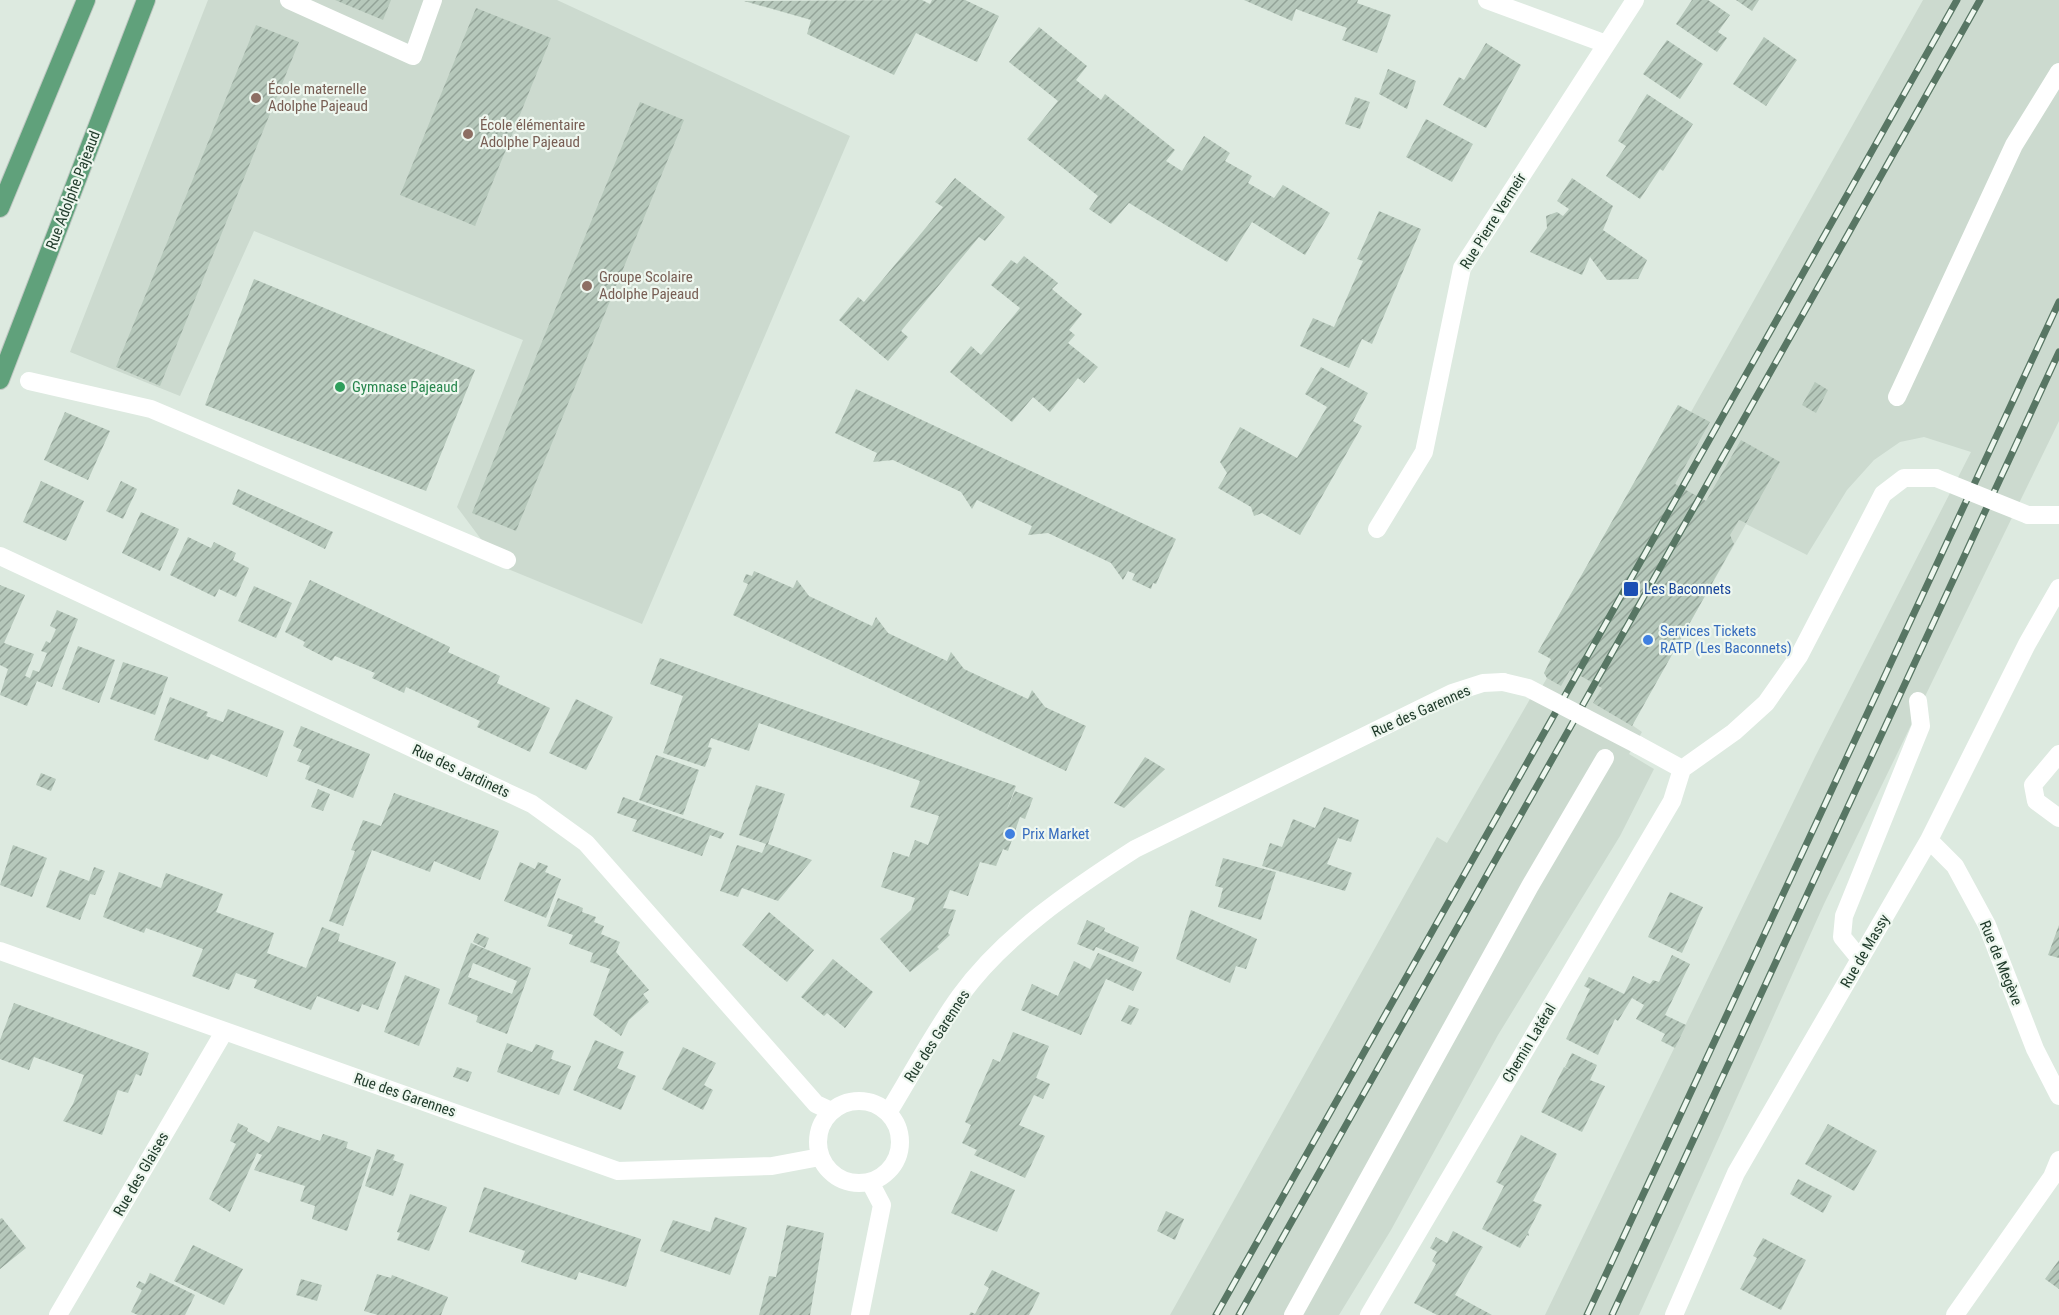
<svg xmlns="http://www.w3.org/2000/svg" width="2059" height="1315" font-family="'Roboto Condensed',sans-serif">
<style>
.built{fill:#ccdacf}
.building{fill:url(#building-hatch);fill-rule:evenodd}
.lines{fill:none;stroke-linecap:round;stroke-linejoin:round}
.major-casing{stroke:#c0c8c3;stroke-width:20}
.minor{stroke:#fff;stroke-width:18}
.major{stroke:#60a17b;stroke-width:18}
.rail-casing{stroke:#587664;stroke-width:7}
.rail{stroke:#eef7ef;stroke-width:4.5;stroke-dasharray:14;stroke-linecap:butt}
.minor-bridge{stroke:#fff;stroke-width:18}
.education-dot{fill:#8d6e63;stroke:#eef7ef;stroke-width:2}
.leisure-dot{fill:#2e9e5b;stroke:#eef7ef;stroke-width:2}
.transit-dot{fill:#1a4fb4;stroke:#eef7ef;stroke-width:2}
.shop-dot{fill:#3f7fe0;stroke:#eef7ef;stroke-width:2}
.labels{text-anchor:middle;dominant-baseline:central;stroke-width:4.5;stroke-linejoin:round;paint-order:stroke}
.education-label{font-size:15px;fill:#785e54;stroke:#eef7ef;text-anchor:start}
.street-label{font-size:15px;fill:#1f3a2a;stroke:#eef7ef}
.leisure-label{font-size:15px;fill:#27864d;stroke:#eef7ef;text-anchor:start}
.transit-label{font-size:15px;fill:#164399;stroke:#eef7ef;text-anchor:start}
.shop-label{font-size:15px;fill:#366cbe;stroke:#eef7ef;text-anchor:start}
</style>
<defs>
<pattern id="building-hatch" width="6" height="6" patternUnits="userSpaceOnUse" patternTransform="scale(1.5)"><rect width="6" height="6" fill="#b6c8bb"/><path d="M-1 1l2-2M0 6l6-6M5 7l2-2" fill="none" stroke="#93a398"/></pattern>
</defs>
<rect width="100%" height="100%" fill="#ddeae0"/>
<path class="built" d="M208 0H557L850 136 642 624 501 566 457 507 523 340 254 231 180 396 70 352Z
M1923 0H2059V421L1824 904 1639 1315H1545L1815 757 1971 452 1924 437 1900 442 1874 460 1847 490 1807 555 1746 524 1632 725 1642 732 1629 754 1654 769 1620 836 1498 1035 1391 1230 1339 1315H1170L1437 837 1447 843 1530 699 1534 700 1547 678 1544 673 1551 659 1538 652 1678 405 1691 412Z"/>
<path class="building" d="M335 0H391L383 20Z
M922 0 930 4 932 0H965L999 16 977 62 916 33 894 75 807 34 811 20 744 1Z
M1244 0H1358L1357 3 1391 15 1377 53 1342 40 1347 28 1296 9 1292 21Z
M1692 0H1708L1730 15 1718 32 1727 38 1717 52 1676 24Z
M1736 0H1759L1752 11Z
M476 8 551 38 475 226 400 195Z
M256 25 299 42 160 386 116 367Z
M1039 27 1087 66 1076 80 1101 100 1105 94 1175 150 1166 161 1182 171 1204 136 1230 153 1225 161 1252 176 1248 183 1274 198 1283 185 1330 213 1305 255 1252 222 1227 262 1129 203 1111 224 1089 209 1098 196 1027 139 1058 101 1009 62Z
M1764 37 1797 60 1766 106 1733 84Z
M1667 40 1703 64 1680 99 1643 74Z
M1486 43 1521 65 1486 128 1443 105 1459 77 1464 80Z
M1388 69 1416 81 1407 109 1379 94Z
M1647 94 1693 124 1663 171 1660 169 1640 199 1606 176 1626 146 1618 141Z
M1355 97 1370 102 1360 129 1345 124Z
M640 102 684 120 516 531 472 513Z
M1426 119 1473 144 1452 182 1406 157Z
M955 178 1005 217 985 241 979 237 901 331 908 337 888 361 839 320 858 297 864 302 943 207 935 202Z
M1572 178 1613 206 1603 230 1647 260 1638 279 1607 280 1590 257 1582 275 1530 252 1547 228 1546 216 1557 212 1563 216 1569 209 1557 201Z
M1379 211 1421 229 1372 344 1362 339 1349 368 1300 346 1313 318 1334 327 1363 261 1357 259Z
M1024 256 1058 283 1052 289 1082 314 1069 330 1075 335 1068 343 1098 367 1084 383 1078 378 1050 412 1033 397 1012 422 950 372 971 346 981 355 1020 308 991 285 1011 260 1017 264Z
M254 279 475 370 426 491 205 405Z
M1321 367 1368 393 1353 421 1362 426 1300 535 1262 513 1254 516 1251 507 1218 488 1227 473 1220 462 1240 427 1297 458 1327 407 1305 394Z
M1815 382 1828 390 1816 413 1802 405Z
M856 389 1176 539 1156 584 1153 583 1151 589 1132 580 1135 574 1128 571 1123 580 1111 563 1048 533 1028 535 1032 526 977 500 972 509 961 492 893 460 873 462 877 453 835 433Z
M1678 405 1710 422 1675 484 1706 501 1741 440 1780 462 1746 523 1739 520 1730 535 1734 544 1632 726 1593 703 1602 688 1570 670 1561 686 1547 678 1544 673 1551 659 1538 652Z
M65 412 110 431 88 480 44 460Z
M41 481 84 501 66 541 23 522Z
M121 481 137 489 123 519 106 511Z
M238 489 333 532 325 549 232 504Z
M141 512 179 529 160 571 122 553Z
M188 537 211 548 214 542 236 553 233 560 249 568 236 597 219 589 215 597 170 575Z
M754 571 793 588 797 580 809 596 872 626 876 617 888 633 947 661 951 652 964 669 1028 699 1032 690 1045 707 1086 726 1066 771 733 615 748 584 743 582 746 574 752 576Z
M310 580 450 647 448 652 500 676 497 683 550 708 530 752 477 727 480 721 406 687 404 693 372 678 375 673 335 656 332 661 303 646 305 642 285 632Z
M0 585 25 595 4 643 34 654 25 676 30 678 33 670 39 672 47 653 41 651 46 641 50 643 56 629 50 626 57 610 78 619 52 687 37 681 27 706 0 695 8 669 0 665Z
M254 586 292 603 276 638 238 621Z
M78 646 115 660 99 703 62 689Z
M660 658 1016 786 1006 812 1015 791 1033 798 1025 819 1020 817 1008 851 1003 849 996 866 980 862 968 896 950 890 943 908 956 910 948 933 950 935 937 947 939 949 910 972 880 939 911 910 915 898 881 887 893 852 909 857 915 840 928 845 939 816 910 807 920 781 759 723 749 751 711 738 708 747 712 748 705 767 663 753 683 696 650 684Z
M123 662 168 677 155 715 110 699Z
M170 697 208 712 206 716 223 722 228 709 284 731 267 777 211 754 208 760 154 740Z
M576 699 613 717 586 770 549 753Z
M301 726 370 754 353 798 305 779 310 766 297 761 302 750 293 746Z
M656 755 699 770 683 815 639 800Z
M1145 757 1165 769 1124 808 1114 803Z
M41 773 56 779 51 791 36 785Z
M756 785 785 794 768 844 812 860 778 901 742 888 738 897 720 891 737 845 762 853 766 844 739 835Z
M318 789 330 794 323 811 311 807Z
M394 793 499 831 480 880 434 861 430 872 372 850 343 926 329 921 355 851 351 850 363 820 381 826Z
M623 797 724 833 721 839 710 835 702 856 632 831 637 820 617 813Z
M1324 807 1359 820 1351 842 1338 838 1327 864 1352 873 1345 891 1262 866 1270 843 1282 847 1293 819 1315 828Z
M13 845 47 858 32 897 0 885Z
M1223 858 1276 872 1261 920 1218 907 1223 888 1215 886Z
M520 862 535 869 538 862 548 866 545 872 561 879 546 918 504 901Z
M94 867 105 871 95 895 90 894 80 920 46 907 60 870 89 881Z
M119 872 161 888 166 873 223 894 216 912 274 933 267 953 306 968 322 927 340 934 338 941 396 962 378 1010 362 1004 359 1012 317 996 311 1010 254 988 257 980 236 973 229 990 192 976 203 949 146 928 144 933 103 917Z
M1670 892 1703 907 1682 953 1648 937Z
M558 898 583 908 582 912 596 917 594 922 604 926 601 934 620 942 616 952 649 990 643 994 649 1002 629 1020 621 1036 593 1015 610 969 590 962 593 953 569 944 573 935 547 926Z
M1191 910 1257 939 1246 969 1236 966 1230 983 1176 959Z
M769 912 814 950 787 982 742 945Z
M1087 920 1105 928 1104 931 1139 947 1133 962 1096 947 1094 951 1077 944Z
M2059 925V958L2048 955Z
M477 933 489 938 485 948 473 942Z
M471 943 531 968 507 1034 476 1022 478 1016 448 1004ZM473 963 517 981 512 994 468 977Z
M1098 953 1142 972 1133 991 1106 979 1081 1035 1021 1010 1032 984 1058 996 1074 961 1090 969Z
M1672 955 1690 964 1665 1015 1686 1025 1675 1048 1661 1041 1665 1034 1636 1019 1644 1005 1632 998 1618 1021 1615 1019 1598 1055 1566 1039 1590 989 1584 986 1589 977 1624 994 1633 976 1650 984 1653 980 1659 982Z
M833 959 873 992 845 1028 827 1013 824 1016 801 997Z
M405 975 440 989 419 1046 384 1032Z
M14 1003 149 1053 141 1076 136 1074 128 1093 118 1090 102 1135 63 1121 73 1104 84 1075 34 1057 29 1070 0 1059V1040Z
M1129 1005 1139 1009 1131 1025 1121 1021Z
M1013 1032 1049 1046 1036 1078 1050 1084 1043 1099 1034 1095 1019 1125 1045 1136 1025 1178 974 1155 977 1150 962 1143 971 1125 965 1122 993 1059 1000 1062Z
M595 1040 624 1052 617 1068 636 1076 621 1110 573 1090Z
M507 1043 532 1052 536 1044 554 1051 551 1059 571 1066 559 1095 497 1072Z
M683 1047 716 1063 704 1085 713 1090 703 1110 662 1089Z
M1572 1053 1597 1065 1590 1080 1605 1086 1582 1132 1541 1112 1564 1067 1577 1073 1565 1067Z
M457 1067 472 1072 468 1082 453 1077Z
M238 1123 248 1128 247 1131 269 1143 278 1126 320 1141 323 1134 348 1142 346 1148 371 1157 347 1231 312 1219 315 1206 300 1201 305 1186 254 1170 262 1155 257 1153 230 1212 209 1199 236 1144 230 1141Z
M1828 1124 1877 1151 1854 1191 1805 1164Z
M1521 1135 1557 1154 1533 1201 1542 1205 1528 1232 1529 1236 1527 1235 1520 1248 1482 1229 1504 1186 1496 1182Z
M377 1149 395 1155 393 1160 404 1164 393 1196 365 1186Z
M971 1171 1015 1190 997 1232 951 1213Z
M1798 1179 1832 1196 1823 1213 1790 1194Z
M484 1187 641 1239 626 1287 579 1272 576 1280 521 1262 525 1251 469 1232Z
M410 1194 447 1207 429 1251 397 1240 400 1233 397 1232Z
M1166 1211 1184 1219 1175 1240 1157 1231Z
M715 1217 747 1228 730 1275 660 1251 673 1220 710 1232Z
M2 1218 26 1248 0 1269V1219Z
M787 1225 824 1233 810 1315H759L769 1276 776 1277Z
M1453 1231 1483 1247 1455 1295 1492 1315H1437L1414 1303 1436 1264 1432 1261 1437 1252 1430 1248 1436 1237 1447 1243Z
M1763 1238 1806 1260 1781 1310 1740 1289 1757 1258 1753 1256Z
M193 1245 243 1269 224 1305 174 1281Z
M2059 1260V1289L2045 1279Z
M992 1270 1040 1293 1029 1315H969L971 1312 975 1314 989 1288 984 1285Z
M150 1273 195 1295 185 1315H138L131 1312 142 1290 136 1287 139 1281 145 1284Z
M377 1274 391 1278 392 1275 448 1297 441 1315H378L364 1311Z
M301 1279 322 1285 317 1301 296 1295Z"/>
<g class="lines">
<defs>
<path id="major" d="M0 208 86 0
M0 380 146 0"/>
</defs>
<use href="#major" class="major-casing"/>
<path class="minor" d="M289 0 413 56 433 0
M1487 0 1606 44
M29 381 151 409 507 560
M1897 397 2014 145 2059 72
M2028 515H2059
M1377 529 1424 452 1462 268 1635 0
M0 556 532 804 586 843 816 1104 831 1111
M1638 745 1682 769 1734 732 1766 703 1799 656 1883 494 1904 478H1936
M2059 754 2033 785 2036 801 2059 818
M1929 840 1955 866 1987 925 2035 1049 2059 1096
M0 951 618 1171 772 1166 820 1157
M1860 959 1842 937 1844 916 1921 726 1918 701
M818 1142a41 41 0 1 1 82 0a41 41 0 1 1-82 0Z
M888 1113C912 1074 934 1032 960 996 1004 935 1073 889 1135 849L1452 693 1483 683 1503 682
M58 1315 224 1032
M860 1315 882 1205 870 1182
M1293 1315 1530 886 1605 758
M1369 1315 1672 801 1682 769
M1674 1315 1736 1173 1929 840 2027 644 2059 588
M1955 1315 2052 1177 2059 1160"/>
<use href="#major" class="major"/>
<defs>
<path id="rail" d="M1216 1315 1957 0
M1239 1315 1980 0
M1587 1315 2059 302
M1612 1315 2059 352"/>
</defs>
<use href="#rail" class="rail-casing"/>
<use href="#rail" class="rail"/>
<path class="minor-bridge" d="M1936 478 2028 515
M1503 682 1528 688 1638 745"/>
</g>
<g class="education-dot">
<circle cx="256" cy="98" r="6"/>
<circle cx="468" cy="134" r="6"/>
<circle cx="587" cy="286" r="6"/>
</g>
<circle class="leisure-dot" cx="340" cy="387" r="6"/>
<rect class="transit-dot" x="1623" y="581" width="16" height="16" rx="3"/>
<g class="shop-dot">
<circle cx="1648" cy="640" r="6"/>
<circle cx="1010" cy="834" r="6"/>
</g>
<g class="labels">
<g class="education-label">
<text x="268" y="89">École maternelle<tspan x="268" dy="17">Adolphe Pajeaud</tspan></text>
<text x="480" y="125">École élémentaire<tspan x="480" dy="17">Adolphe Pajeaud</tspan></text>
<text x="599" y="277">Groupe Scolaire<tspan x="599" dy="17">Adolphe Pajeaud</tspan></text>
</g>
<g class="street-label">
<text transform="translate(73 190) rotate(-69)">Rue Adolphe Pajeaud</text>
<text transform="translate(1493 221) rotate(-58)">Rue Pierre Vermeir</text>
<text transform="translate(1421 711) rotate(-24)">Rue des Garennes</text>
<text transform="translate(461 771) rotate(25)">Rue des Jardinets</text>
<text transform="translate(1865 951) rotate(-60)">Rue de Massy</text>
<text transform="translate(2001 963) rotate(68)">Rue de Megève</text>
<text transform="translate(937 1036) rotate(-57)">Rue des Garennes</text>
<text transform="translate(1529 1043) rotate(-59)">Chemin Latéral</text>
<text transform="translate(405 1095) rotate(19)">Rue des Garennes</text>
<text transform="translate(141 1174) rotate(-60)">Rue des Glaises</text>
</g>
<g class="leisure-label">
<text x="352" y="387">Gymnase Pajeaud</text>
</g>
<g class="transit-label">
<text x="1644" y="589">Les Baconnets</text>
</g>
<g class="shop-label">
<text x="1660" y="631">Services Tickets<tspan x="1660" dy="17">RATP (Les Baconnets)</tspan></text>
<text x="1022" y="834">Prix Market</text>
</g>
</g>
</svg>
